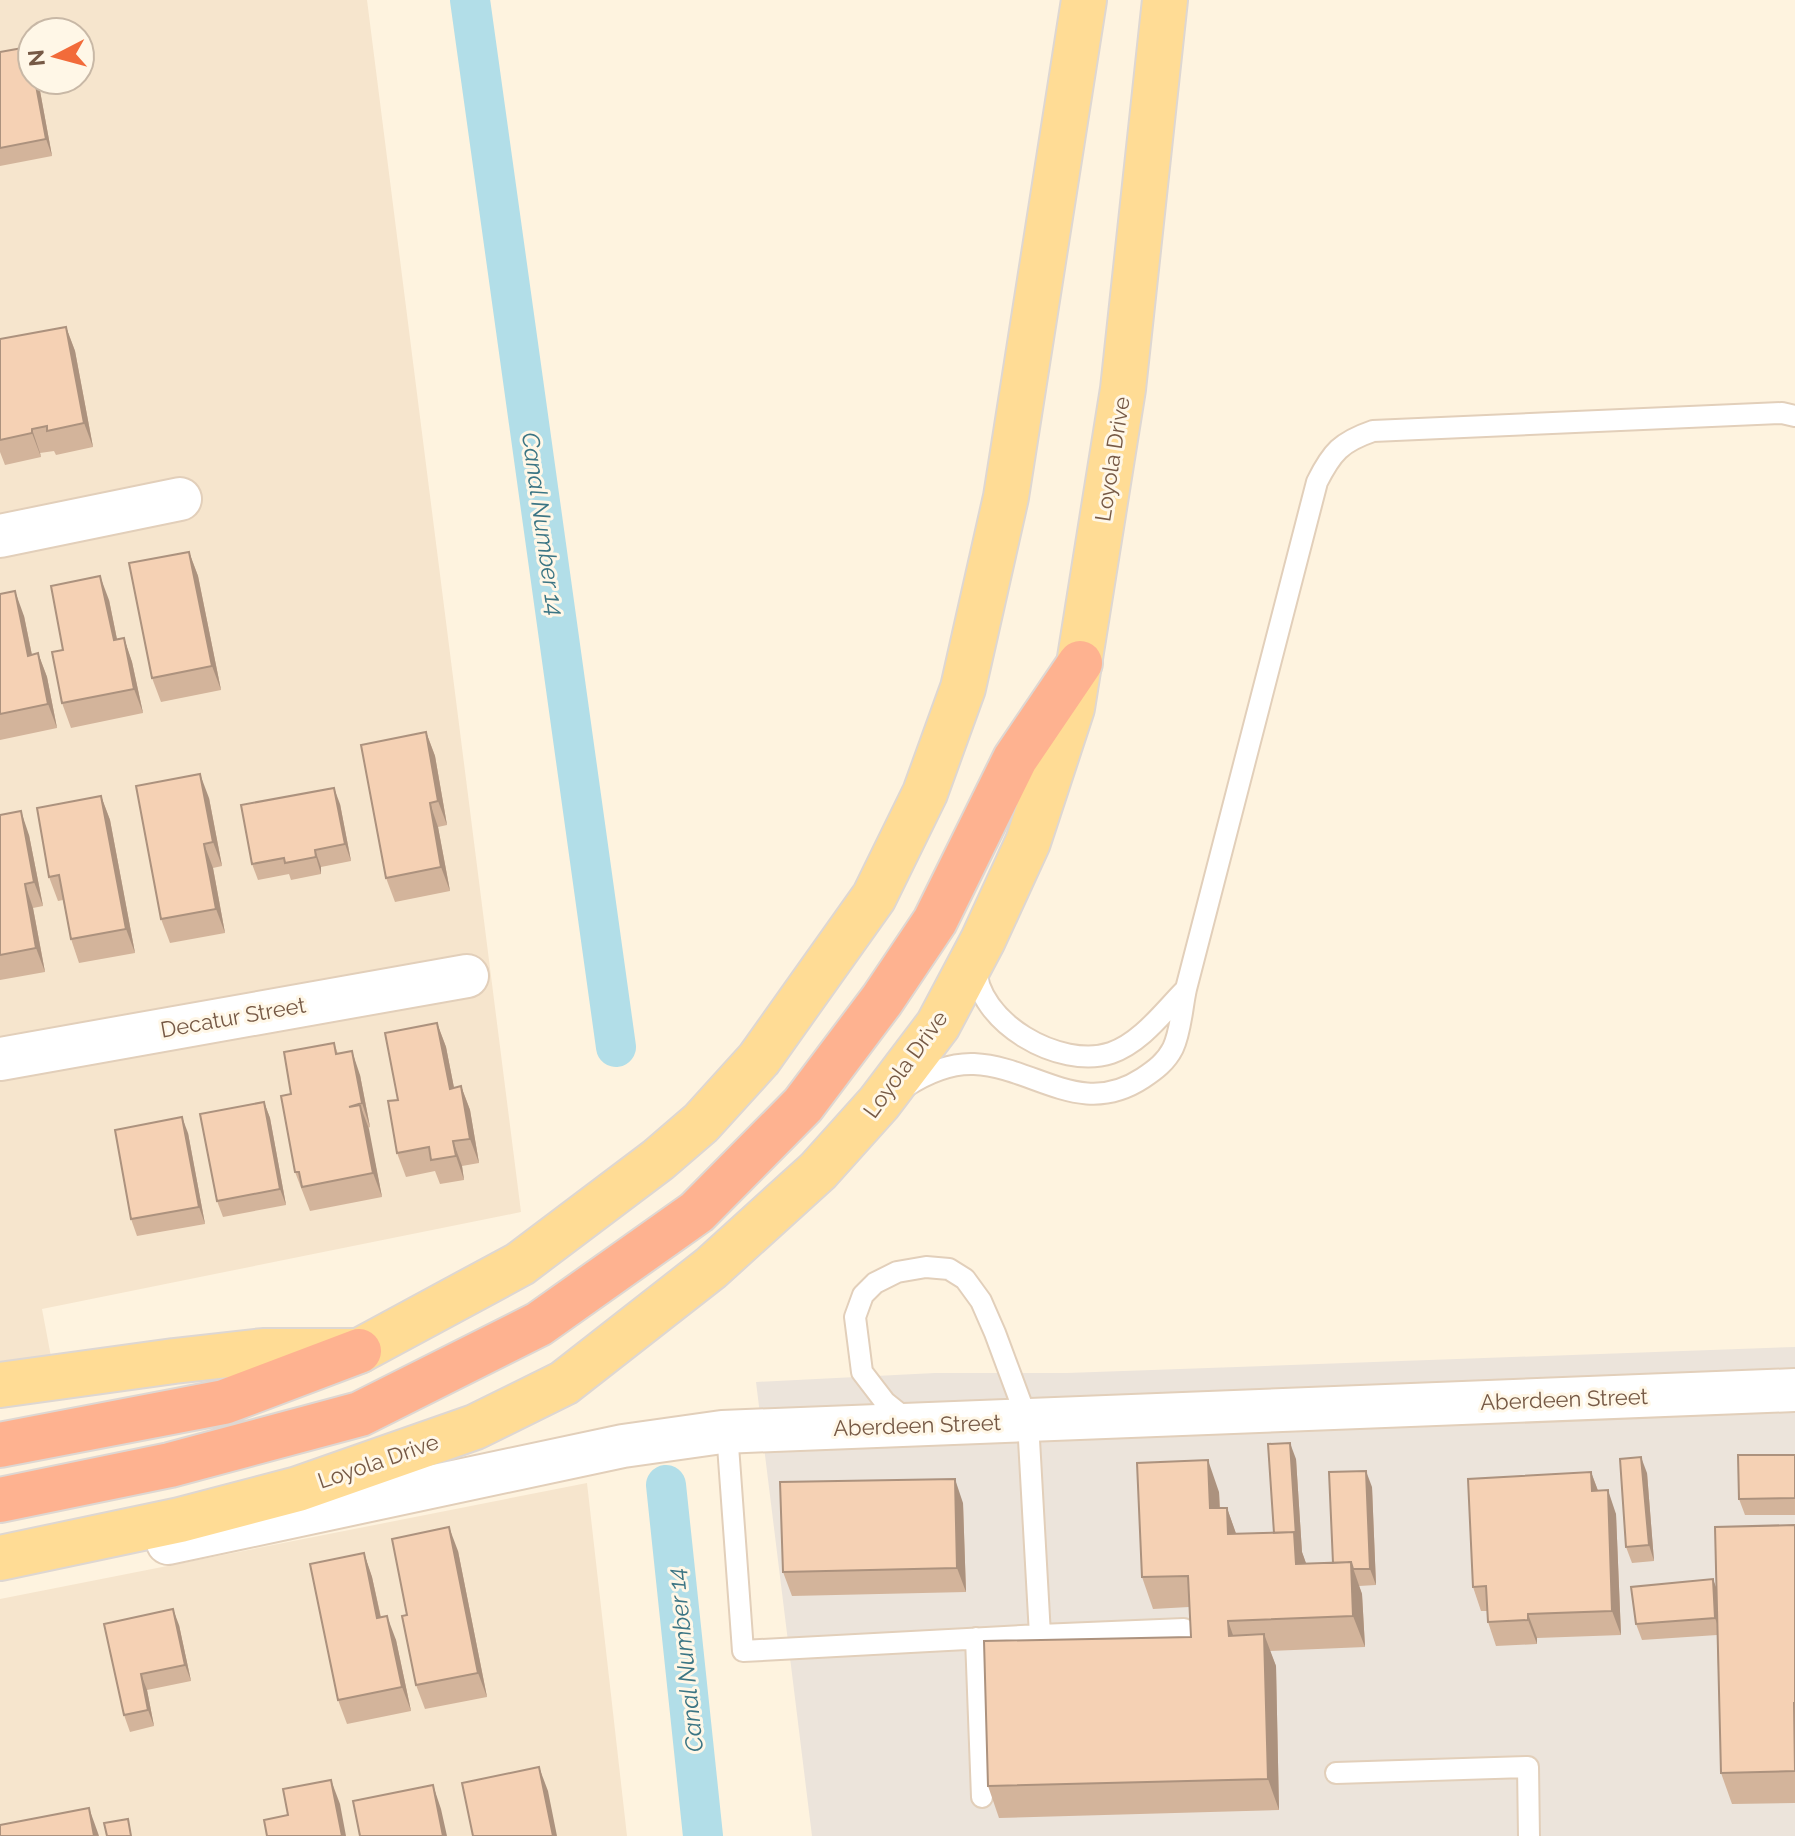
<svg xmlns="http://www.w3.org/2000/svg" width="1795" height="1836" font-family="Raleway,sans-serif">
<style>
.residential{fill:#f6e5cd;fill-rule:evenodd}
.industrial{fill:#ece4db}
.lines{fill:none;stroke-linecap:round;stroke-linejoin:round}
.canal{stroke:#b2dee8;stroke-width:40}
.lane-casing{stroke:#e2cfba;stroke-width:24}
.street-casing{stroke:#e2cfba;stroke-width:46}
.primary-casing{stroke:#ded7d2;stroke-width:48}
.highway-casing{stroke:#ded7d2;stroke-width:48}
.lane{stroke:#fff;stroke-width:20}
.street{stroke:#fff;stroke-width:42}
.primary{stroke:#ffdc95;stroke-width:44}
.highway{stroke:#feb290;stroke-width:44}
.wall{fill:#d3b49b}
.shaded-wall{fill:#ac927e}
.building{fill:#f5d1b4;stroke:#ac927e;stroke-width:2}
.labels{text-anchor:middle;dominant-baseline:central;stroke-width:6;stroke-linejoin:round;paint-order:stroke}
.street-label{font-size:22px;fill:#765945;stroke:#fff7e7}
.water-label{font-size:24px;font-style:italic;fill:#3b7584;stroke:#fff7e7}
</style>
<rect width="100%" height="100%" fill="#fef3df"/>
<path class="residential" d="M0 0H367L521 1212 42 1309 55 1378 0 1387ZM32 32H80V80H32Z
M587 1483 627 1836H0V1599Z"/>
<path class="industrial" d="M1795 1347V1836H812L756 1382 935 1373H1067Z"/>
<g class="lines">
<path class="canal" d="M470 0 616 1047
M666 1485 703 1836"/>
<defs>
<path id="lane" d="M976 966C976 1022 1060 1070 1111 1053 1142 1042 1164 1011 1186 989
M905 1087C925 1074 949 1063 974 1064 1035 1067 1081 1119 1143 1078 1155 1070 1166 1062 1173 1048 1181 1031 1182 1007 1186 989L1317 482C1332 452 1341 442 1373 431L1782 413 1795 416
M727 1432 743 1651 1040 1635 1028 1422 995 1333 981 1301 965 1279 949 1269 926 1267 897 1272 875 1283 863 1295 855 1317 862 1372 885 1402 910 1422
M1040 1635 1184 1629
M976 1638 982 1797
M1336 1773 1528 1767 1529 1836"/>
<path id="street" d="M0 536 180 499
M0 1059 467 976
M168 1543 623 1446 722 1432 1795 1390"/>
<path id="primary" d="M0 1385 174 1361 263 1351H359L520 1264 658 1160 701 1123 759 1059 874 897 925 793 963 688 1006 497 1084 0
M0 1558 180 1520 298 1489 475 1427 564 1383 711 1268 818 1171 879 1103 938 1025 983 940 1028 842 1072 708 1123 389 1165 0"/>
<path id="highway" d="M0 1445 224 1402 359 1351
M0 1500 170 1465 360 1414 539 1324 697 1212 803 1105 882 1000 935 921 1015 759 1080 663"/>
</defs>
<use href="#lane" class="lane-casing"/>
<use href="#street" class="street-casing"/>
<use href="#primary" class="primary-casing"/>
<use href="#highway" class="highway-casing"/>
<use href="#lane" class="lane"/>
<use href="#street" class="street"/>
<use href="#primary" class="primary"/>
<use href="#highway" class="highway"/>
</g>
<path class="wall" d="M28 47 32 57V80H38L52 156 0 166V52Z
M66 327 75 351 93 447 56 455 54 451 40 453 41 457 5 465 0 452V339Z
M189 552 198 576 221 690 161 702 152 678Z
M0 594 24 616 32 655 38 653 47 677 57 728 0 740Z
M109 600 117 639 124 638 132 662 143 713 71 728 62 703 63 650Z
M426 732 435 756 447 825 438 827 450 891 395 902 386 878Z
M101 796 110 820 135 953 79 963 71 939 63 900 58 901 49 877Z
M209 798 222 866 213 868 225 933 170 943 161 919Z
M340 804 351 861 321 867V874L291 880 289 874 258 880 252 864Z
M0 815 29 835 43 906 33 908 45 972 0 980Z
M437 1023 446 1047 454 1088 461 1086 470 1110 479 1163 462 1166 464 1180 440 1184 435 1171 406 1177 397 1153 398 1100Z
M334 1043 338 1054 360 1075 370 1127 368 1128 382 1197 310 1211 295 1172 291 1094Z
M264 1102 270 1118 286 1205 223 1217 217 1201Z
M188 1133 205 1224 137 1236 131 1219Z
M1795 1455V1515H1745L1739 1499Z
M1296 1459 1302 1552 1306 1564 1333 1563 1372 1487 1376 1585 1359 1586 1362 1594 1365 1647 1270 1651 1276 1666 1279 1810 999 1818 988 1786 1191 1637 1189 1607 1153 1609 1142 1577 1219 1492 1220 1508H1227L1236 1534 1274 1532Z
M1591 1472 1598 1491 1616 1514 1621 1635 1537 1638V1644L1496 1646 1488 1622 1487 1611H1481L1473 1587Z
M1647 1473 1654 1561 1632 1563 1626 1547Z
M963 1503 966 1592 792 1596 783 1572Z
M1795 1525V1803L1732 1804 1721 1773 1717 1635 1642 1640 1636 1624 1713 1579 1716 1589Z
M458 1551 487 1697 425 1709 416 1685 407 1615Z
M364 1553 372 1577 381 1617 396 1640 411 1711 347 1724 338 1700Z
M104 1624 179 1625 191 1681 147 1690 154 1726 130 1732 124 1715Z"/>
<path class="shaded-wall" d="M35 80H38L52 156 46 139Z
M66 327 75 351 93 447 84 423Z
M32 429 40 453 41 457 32 433Z
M189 552 198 576 221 690 212 666Z
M100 576 109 600 122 664 114 640Z
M15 591 24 616 37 680 28 656Z
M124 638 132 662 143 713 134 689Z
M38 653 47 677 57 728 48 704Z
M426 732 435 756 447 825 438 801Z
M200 774 209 798 222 866 213 842Z
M334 788 340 804 351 861 345 844Z
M101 796 110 820 135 953 126 929Z
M430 803 438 827 450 891 441 867Z
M21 811 29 835 43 906 34 882Z
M204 844 213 868 225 933 216 909Z
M315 850 321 867V874L316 857Z
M25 884 33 908 45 972 36 948Z
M437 1023 446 1047 459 1113 450 1089Z
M352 1051 360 1075 370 1127 362 1103Z
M461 1086 470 1110 479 1163 470 1139Z
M264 1102 270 1118 286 1205 280 1189Z
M360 1105 369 1129 382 1197 373 1173Z
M182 1117 188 1133 205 1224 199 1207Z
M453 1141 462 1166 464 1180 456 1156Z
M1290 1443 1296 1459 1302 1552 1306 1563 1307 1596 1296 1564Z
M1641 1457 1647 1473 1654 1561 1649 1545Z
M1208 1460 1219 1492 1221 1540 1210 1508Z
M1366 1471 1372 1487 1376 1585 1370 1569Z
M1591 1472 1600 1496 1592 1491Z
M955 1479 963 1503 966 1592 957 1568Z
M1608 1490 1616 1514 1621 1635 1612 1611Z
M1227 1508 1238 1539 1228 1534Z
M449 1527 458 1551 487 1697 478 1673Z
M364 1553 372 1577 386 1642 377 1618Z
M1351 1562 1362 1594 1365 1647 1353 1616Z
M1713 1579 1719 1595 1721 1634 1715 1618Z
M173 1609 179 1625 191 1681 185 1665Z
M1528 1614 1537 1638V1644L1528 1620Z
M387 1616 396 1640 411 1711 402 1687Z
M1228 1621 1239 1652 1229 1636Z
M1264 1634 1276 1666 1279 1810 1268 1779Z
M141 1674 147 1690 154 1726 148 1710Z
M539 1767 548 1791 557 1836H553Z
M331 1780 340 1804 346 1836H342Z
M433 1785 441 1809 447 1836H443Z
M89 1808 98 1833 99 1836H94Z"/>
<path class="building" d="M28 47 32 66V80H35L46 139 0 148V52Z
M66 327 84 423 47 431V426L32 429V433L0 440V339Z
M189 552 212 666 152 678 129 563Z
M100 576 114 640 124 638 134 689 62 703 52 652 63 650 51 586Z
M15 591 28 656 38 653 48 704 0 714V594Z
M426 732 438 801 430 803 441 867 386 878 361 745Z
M200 774 213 842 204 844 216 909 161 919 136 786Z
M334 788 345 844 315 850 316 857 285 863 284 858 252 864 241 805Z
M101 796 126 929 71 939 59 875 49 877 37 808Z
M21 811 34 882 25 884 36 948 0 955V815Z
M437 1023 450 1089 461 1086 470 1139 453 1141 456 1156 431 1160 429 1147 397 1153 388 1101 398 1100 385 1033Z
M334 1043 336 1054 352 1051 362 1103 349 1107 360 1105 373 1173 302 1187 299 1172H295L281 1096 291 1094 284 1052Z
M264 1102 280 1189 217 1201 200 1114Z
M182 1117 199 1207 131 1219 115 1130Z
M1290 1443 1296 1536 1294 1532 1274 1533 1268 1444Z
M1738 1455H1795V1498L1739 1499Z
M1641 1457 1649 1545 1626 1547 1620 1459Z
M1208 1460 1210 1508H1227L1228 1534 1294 1532 1296 1564 1351 1562 1353 1616 1228 1621 1229 1636 1264 1634 1268 1779 988 1786 984 1641 1191 1637 1188 1576 1142 1577 1137 1463Z
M1366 1471 1370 1569H1353L1351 1562 1333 1563 1329 1472Z
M1591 1472 1592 1491 1608 1490 1612 1611 1528 1614V1620L1488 1622 1486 1586 1473 1587 1468 1479Z
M955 1479 957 1568 783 1572 780 1482Z
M1795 1525V1703H1794L1795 1771 1721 1773 1715 1527Z
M449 1527 478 1673 416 1685 402 1616 407 1615 392 1539Z
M364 1553 377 1618 387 1616 402 1687 338 1700 310 1564Z
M1713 1579 1715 1618 1636 1624 1631 1587Z
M173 1609 185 1665 141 1674 148 1710 124 1715 104 1624Z
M539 1767 553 1836H473L462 1783Z
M331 1780 342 1836H267L264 1820 288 1815 283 1789Z
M433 1785 443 1836H360L353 1801Z
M89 1808 94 1836H0V1825Z
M128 1819 131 1836H107L104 1823Z"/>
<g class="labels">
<g class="street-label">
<text transform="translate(1112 459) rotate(-81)">Loyola Drive</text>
<text transform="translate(233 1017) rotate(-10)">Decatur Street</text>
<text transform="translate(905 1064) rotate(-54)">Loyola Drive</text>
<text transform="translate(1564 1399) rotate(-2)">Aberdeen Street</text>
<text transform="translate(917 1425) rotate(-2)">Aberdeen Street</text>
<text transform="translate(378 1461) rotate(-19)">Loyola Drive</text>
</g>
<g class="water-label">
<text transform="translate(543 524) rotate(82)">Canal Number 14</text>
<text transform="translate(685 1660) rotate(-96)">Canal Number 14</text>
</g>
</g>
<g transform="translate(56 56) rotate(264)"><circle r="38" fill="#fff7e7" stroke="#c8b8a6" stroke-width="2"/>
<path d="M0-6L14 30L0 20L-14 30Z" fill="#f26b3a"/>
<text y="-12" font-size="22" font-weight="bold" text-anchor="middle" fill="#765945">N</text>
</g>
</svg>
